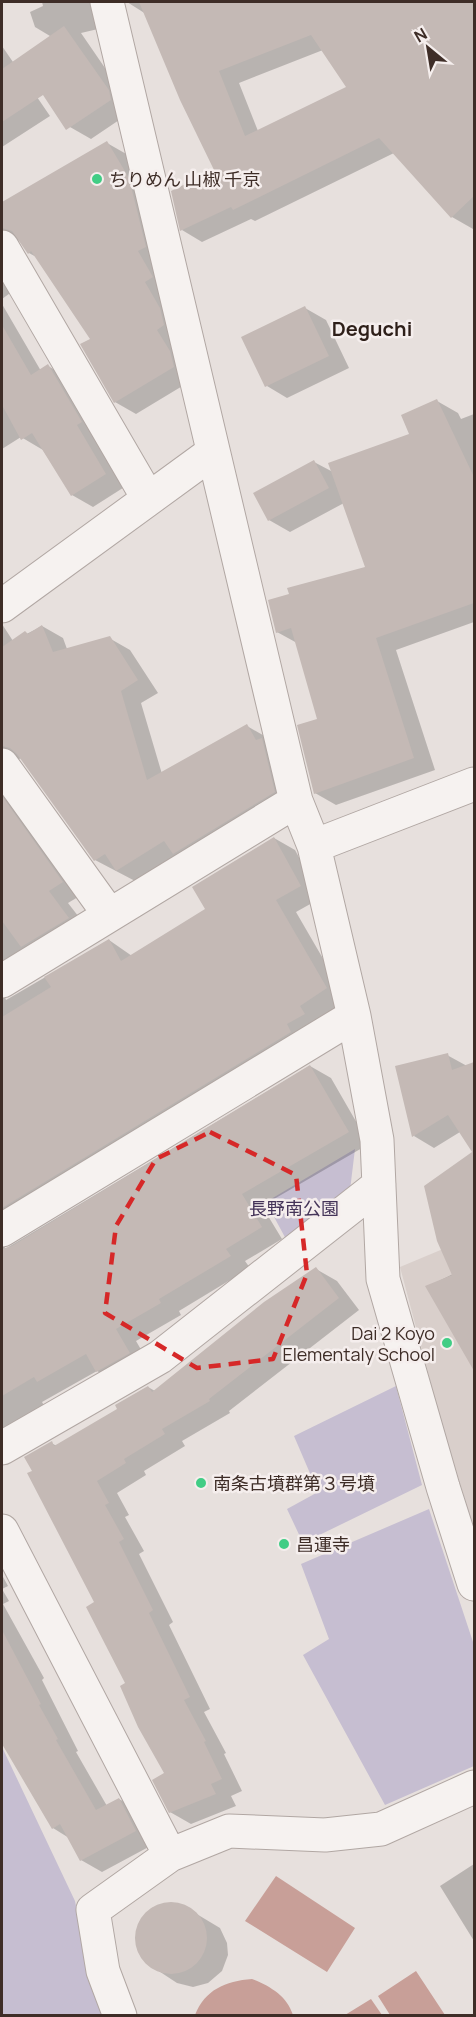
<svg xmlns="http://www.w3.org/2000/svg" width="476" height="2017" font-family="Manrope,'Noto Sans JP',sans-serif">
<style>
.built{fill:#d9cfcb}
.green{fill:#c6bed1}
.water{fill:#c89f98}
.shadow{fill:#0003;fill-rule:evenodd}
.building{fill:#c4b9b5;fill-rule:evenodd}
.lines{fill:none;stroke-linecap:round;stroke-linejoin:round}
.minor-casing{stroke:#b1a7a3;stroke-width:35}
.minor{stroke:#f6f2f0;stroke-width:33}
.marked{fill:none;stroke:#d62828;stroke-width:4.5;stroke-dasharray:12 8;stroke-linejoin:round}
.poi-dot{fill:#41cd85;stroke:#f5eeed;stroke-width:2}
.labels{text-anchor:middle;dominant-baseline:central;stroke-width:5;stroke-linejoin:round;paint-order:stroke}
.poi-label{font-size:18px;fill:#3e2d27;stroke:#f5eeed;text-anchor:start}
.park-label{font-size:18px;fill:#453459;stroke:#f5eeed}
.neighbourhood-label{font-size:20px;font-weight:bold;fill:#2e1f19;stroke:#f5eeed}
</style>
<rect width="100%" height="100%" fill="#e7e0dd"/>
<path class="built" d="M474 1236V1529L440 1418 400 1267Z"/>
<path class="green" d="M355 1149 350 1190 287 1241 266 1202Z
M396 1386 422 1485 303 1543 287 1509 318 1492 294 1436Z
M429 1509 474 1645V1766L385 1805 303 1655 329 1639 301 1564Z
M2 1747 75 1901 89 1970 116 2015H2Z"/>
<path class="water" d="M276 1876 355 1928 327 1972 245 1921Z
M416 1971 445 2015H390L378 1996Z
M252 1979C270 1986 287 1996 293 2015H195C205 1990 225 1981 252 1979Z
M371 1999 382 2015H345Z"/>
<path class="shadow" d="M42 2H114L111 26 81 33 129 103 131 112 91 139 70 127 50 36 35 27 30 12 43 6Z
M127 2H474V227L473 229 452 217 394 153 255 221 251 219 202 242 182 230 216 171 146 14ZM323 50 348 87 258 131 239 83Z
M2 46 50 116 2 147Z
M107 143 128 155 194 379 136 414 115 402 92 339 38 258 29 253 20 240 14 242 17 288 2 299V204Z
M2 304 41 371 48 366 69 378 126 486 93 507 72 495 43 450 21 437 2 449Z
M305 308 326 320 349 368 287 398 267 386Z
M437 401 458 413 461 419 474 414V622L396 650 435 770 336 805 315 793 319 719 297 643 277 632 367 568 344 503 290 532 269 520 314 462 333 472 412 435Z
M2 624 13 641 42 626 63 638 67 649 109 638 130 650 158 693 141 703 162 774 247 726 268 738 295 804 137 882 95 860 22 758 13 761 83 894 68 903 89 930 4 994 6 1000 109 940 132 956 207 909 274 838 295 850 321 898 296 912 347 1000 4 1243 5 1249 310 1066 331 1078 369 1144 262 1206 282 1239 245 1261 250 1268 179 1311 181 1315 136 1341 150 1365 118 1383 97 1371 42 1402 53 1421 27 1435 8 1425 2 1429Z
M447 1055 467 1066 474 1064V1368L427 1287 453 1274 474 1152 460 1132 434 1148 414 1136Z
M316 1269 337 1281 359 1310 229 1411 230 1413 182 1441 185 1446 144 1471 146 1475 117 1493 129 1515 125 1517 144 1551 139 1554 173 1622 169 1625 210 1709 204 1712 226 1753 224 1754 242 1791 231 1796 236 1806 191 1824 170 1812 166 1774 127 1684 96 1603 34 1471 51 1443 57 1446 119 1409 148 1387 155 1391Z
M2 1575 8 1586 2 1589 9 1601 3 1604 44 1678 42 1680 78 1751 76 1752 107 1806 119 1799 140 1811 156 1843 102 1872 81 1860 69 1838 53 1828 2 1733Z
M474 1864V1941L440 1886Z
M167 1903 180 1904 220 1928 227 1943 228 1955 222 1971 208 1983 193 1987 177 1983 145 1962 137 1949 136 1932 140 1921 152 1908Z"/>
<path class="building" d="M139 2H474V196L451 218 379 138 233 210 231 207 180 231 171 191 214 170 180 100ZM311 35 346 87 245 136 219 71Z
M64 26 109 90 111 100 66 130 43 95 2 122V69Z
M107 141 129 178 146 247 138 251 153 277 145 282 160 308 164 325 157 330 170 351 174 367 114 403 80 344 90 339 31 251 28 254 12 231 2 228V202Z
M305 306 329 356 265 387 241 337Z
M2 325 31 375 48 364 82 422 77 425 106 474 71 496 32 433 21 440 2 405Z
M437 399 474 477V603L376 638 414 758 314 794 297 725 317 719 291 628 276 633 268 600 289 594 287 588 365 567 328 463 409 434 401 415Z
M314 460 329 488 268 521 253 493Z
M42 625 53 652 110 636 138 680 121 691 147 780 247 724 256 740 262 738 275 792 173 854 164 841 116 871 105 854 94 861 17 754 10 748 2 746V647L25 631 28 634Z
M2 796 63 882 49 891 69 918 21 947 2 921Z
M274 837 301 886 276 900 327 988 300 1006 305 1014 287 1024 291 1032 2 1208V1017L51 987 44 977 109 939 121 961 205 909 192 887Z
M448 1053 452 1070 474 1062V1371L425 1286 452 1275 437 1241 424 1186 472 1152 448 1115 412 1137 395 1066Z
M310 1065 349 1132 242 1194 262 1227 226 1249 231 1256 159 1299 161 1303 116 1329 130 1353 96 1372 86 1354 37 1382 34 1377 2 1396V1249L12 1246Z
M316 1267 339 1298 209 1399 210 1401 162 1429 165 1434 124 1459 126 1463 97 1481 109 1503 105 1505 124 1539 119 1542 153 1610 149 1613 190 1697 184 1700 206 1741 204 1742 222 1779 211 1784 216 1794 169 1813 152 1780 164 1773 138 1727 120 1686 125 1683 86 1607 94 1602 27 1473 32 1471 24 1457 52 1441 54 1446 117 1409 115 1405 148 1386 152 1392 264 1302Z
M2 1630 41 1704 39 1705 58 1739 56 1740 96 1810 119 1798 136 1831 80 1861 60 1824 52 1829 2 1744Z
M135 1938a36 36 0 1 1 72 0a36 36 0 1 1-72 0Z"/>
<g class="lines">
<defs>
<path id="minor" d="M107 2 296 801 314 846 354 1016 377 1140 383 1279 443 1487 474 1584
M2 247 148 498
M2 606 213 452
M2 765 109 914
M314 846 474 784
M2 981 296 801
M2 1230 354 1016
M2 1448 160 1357 379 1185
M2 1531 170 1855
M120 2016 103 1971 93 1910 170 1855 229 1831 325 1835 381 1829 474 1787"/>
</defs>
<use href="#minor" class="minor-casing"/>
<use href="#minor" class="minor"/>
</g>
<path class="marked" d="M210 1132 296 1175 307 1274 273 1359 197 1368 105 1313 116 1226 156 1159Z"/>
<g class="poi-dot">
<circle cx="97" cy="179" r="6"/>
<circle cx="447" cy="1343" r="6"/>
<circle cx="201" cy="1483" r="6"/>
<circle cx="284" cy="1544" r="6"/>
</g>
<g class="labels">
<g class="poi-label">
<text x="109" y="179">ちりめん 山椒 千京</text>
<text x="435" y="1333" text-anchor="end">Dai 2 Koyo<tspan x="435" dy="21">Elementaly School</tspan></text>
<text x="213" y="1483">南条古墳群第３号墳</text>
<text x="296" y="1544">昌運寺</text>
</g>
<g class="park-label">
<text x="294" y="1208">長野南公園</text>
</g>
<g class="neighbourhood-label">
<text x="372" y="328">Deguchi</text>
</g>
</g>
<rect width="476" height="2017" fill="none" stroke="#3e2d27" stroke-width="6"/>
<g transform="translate(428 48) rotate(330)" stroke="#f5eeed" stroke-width="4.5" paint-order="stroke">
<path d="M0-4.5L10 22L0 15L-10 22Z" fill="#3e2d27"/>
<text y="-9" font-size="16" font-weight="bold" text-anchor="middle" fill="#3e2d27">N</text>
</g>
</svg>
